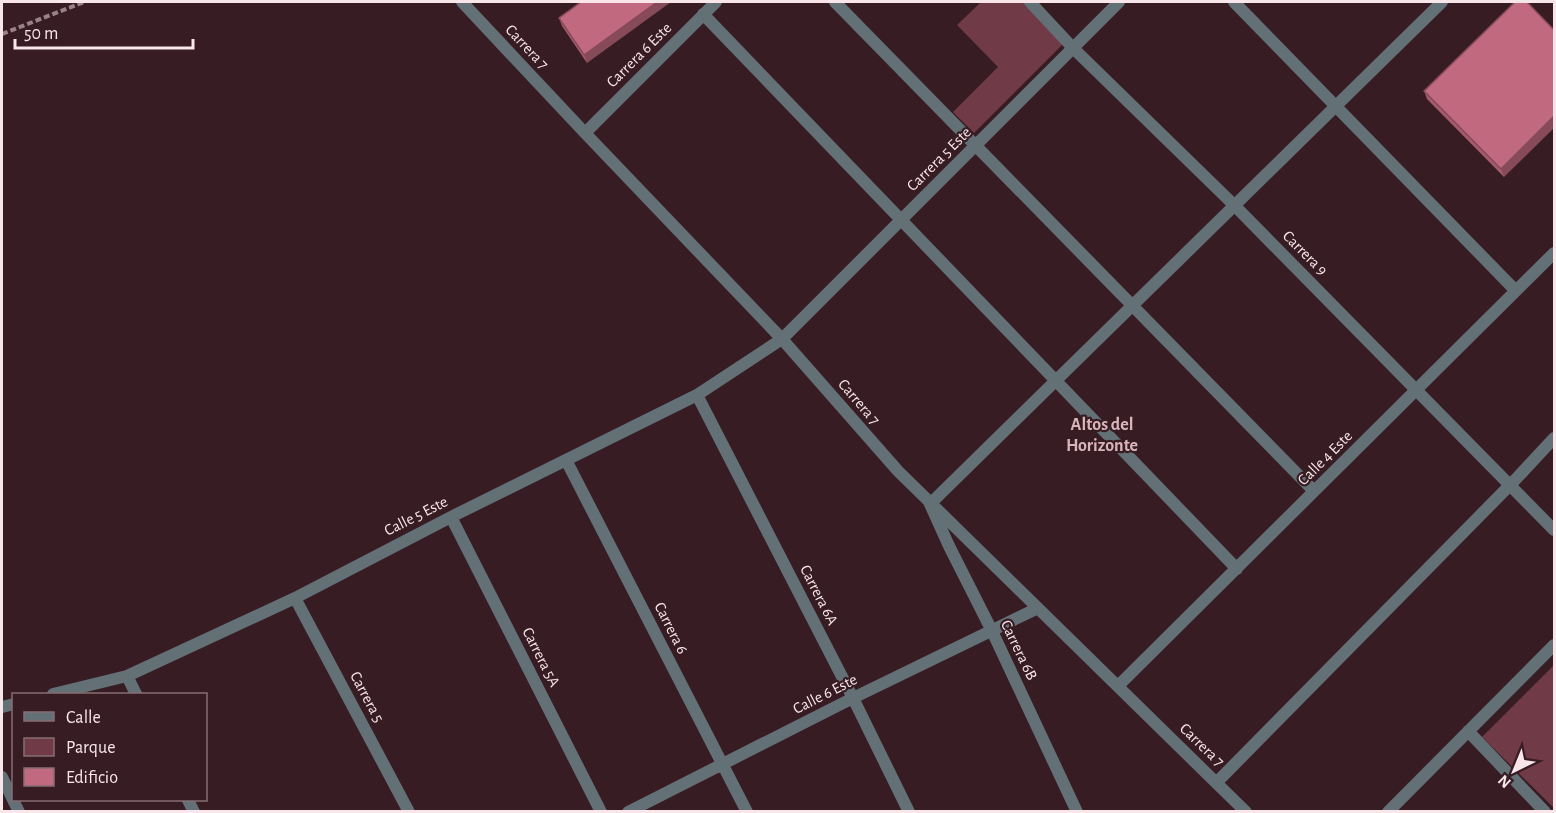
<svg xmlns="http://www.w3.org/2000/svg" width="1556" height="813" font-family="'Alegreya Sans',sans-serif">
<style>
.green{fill:#703a47}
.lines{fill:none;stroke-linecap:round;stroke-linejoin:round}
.path{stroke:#998287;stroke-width:4;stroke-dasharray:6 3;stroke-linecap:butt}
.minor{stroke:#637076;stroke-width:12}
.wall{fill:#a65a6d}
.shaded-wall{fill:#874a59}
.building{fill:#c1697f;stroke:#874a59;stroke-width:1.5}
.labels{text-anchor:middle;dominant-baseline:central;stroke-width:4.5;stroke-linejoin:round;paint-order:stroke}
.street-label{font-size:16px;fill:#f9e6ea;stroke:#371d23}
.neighbourhood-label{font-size:18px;font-weight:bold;fill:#d8b4bb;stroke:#371d23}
</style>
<rect width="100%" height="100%" fill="#371d23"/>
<path class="green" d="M981 2H1033L1069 38 974 133 953 112 998 67 957 25Z
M1554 665V808L1482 737Z"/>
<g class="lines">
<path class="path" d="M2 34 84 2"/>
<path class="minor" d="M462 2 585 133 782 339 898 471 1246 812
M835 2 1314 491
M1030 2 1073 48 1234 205 1554 530
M1234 2 1516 291
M703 14 1237 569
M585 133 716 2
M697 395 853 698 909 812
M566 460 747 812
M451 517 601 812
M295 598 409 812
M127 676 136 694
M1118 686 1554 253
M53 694 127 676 295 598 451 517 697 395 782 339 1119 2
M2 707 14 704
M1468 731 1545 812
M2 777 19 812
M1217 782 1515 480 1554 438
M188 800 194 812
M628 812 853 698 1038 608
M1077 812 992 631 949 546 930 504 1442 2
M1388 812 1554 645"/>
</g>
<path class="wall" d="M581 2 587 63 562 26 559 18Z
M1515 2 1504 177 1427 99 1424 91Z"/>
<path class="shaded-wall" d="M657 2H671L587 63 584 55Z
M1554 116V128L1504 177 1501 169Z"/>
<path class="building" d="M581 2H657L584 55 559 18Z
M1515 2H1527L1554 30V116L1501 169 1424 91Z"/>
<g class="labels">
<g class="street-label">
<text transform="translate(527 47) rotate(47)">Carrera 7</text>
<text transform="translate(639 55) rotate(-45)">Carrera 6 Este</text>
<text transform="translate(939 159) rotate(-45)">Carrera 5 Este</text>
<text transform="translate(1305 253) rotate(45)">Carrera 9</text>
<text transform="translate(859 402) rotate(49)">Carrera 7</text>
<text transform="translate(1325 458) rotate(-45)">Calle 4 Este</text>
<text transform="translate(416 516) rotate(-27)">Calle 5 Este</text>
<text transform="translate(819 595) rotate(63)">Carrera 6A</text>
<text transform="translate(671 628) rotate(63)">Carrera 6</text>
<text transform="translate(1019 650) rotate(64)">Carrera 6B</text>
<text transform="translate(541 657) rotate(63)">Carrera 5A</text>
<text transform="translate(825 694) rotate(-27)">Calle 6 Este</text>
<text transform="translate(367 697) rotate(62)">Carrera 5</text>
<text transform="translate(1202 745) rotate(44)">Carrera 7</text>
</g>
<g class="neighbourhood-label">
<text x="1102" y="425">Altos del<tspan x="1102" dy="21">Horizonte</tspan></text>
</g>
</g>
<rect width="1556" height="813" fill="none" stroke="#f9e6ea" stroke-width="6"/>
<rect x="12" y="693" width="195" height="108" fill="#371d23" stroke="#856d73" stroke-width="1.5"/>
<rect x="24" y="712" width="30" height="9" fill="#637076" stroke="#856d73" stroke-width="1.5"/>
<text x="66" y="723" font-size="18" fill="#f9e6ea">Calle</text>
<rect x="24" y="738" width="30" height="18" fill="#703a47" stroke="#856d73" stroke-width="1.5"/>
<text x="66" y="753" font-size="18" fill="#f9e6ea">Parque</text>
<rect x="24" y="768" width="30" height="18" fill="#c1697f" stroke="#856d73" stroke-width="1.5"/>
<text x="66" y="783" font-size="18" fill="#f9e6ea">Edificio</text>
<g transform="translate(1514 771) rotate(223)" stroke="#371d23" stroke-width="4.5" paint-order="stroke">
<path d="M0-4.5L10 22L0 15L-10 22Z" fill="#f9e6ea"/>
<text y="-9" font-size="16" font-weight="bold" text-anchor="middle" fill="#f9e6ea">N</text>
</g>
<path d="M15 39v9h178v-9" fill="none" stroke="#f9e6ea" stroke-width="3"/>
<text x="24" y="39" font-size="18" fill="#f9e6ea" stroke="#371d23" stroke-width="4.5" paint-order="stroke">50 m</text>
</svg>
